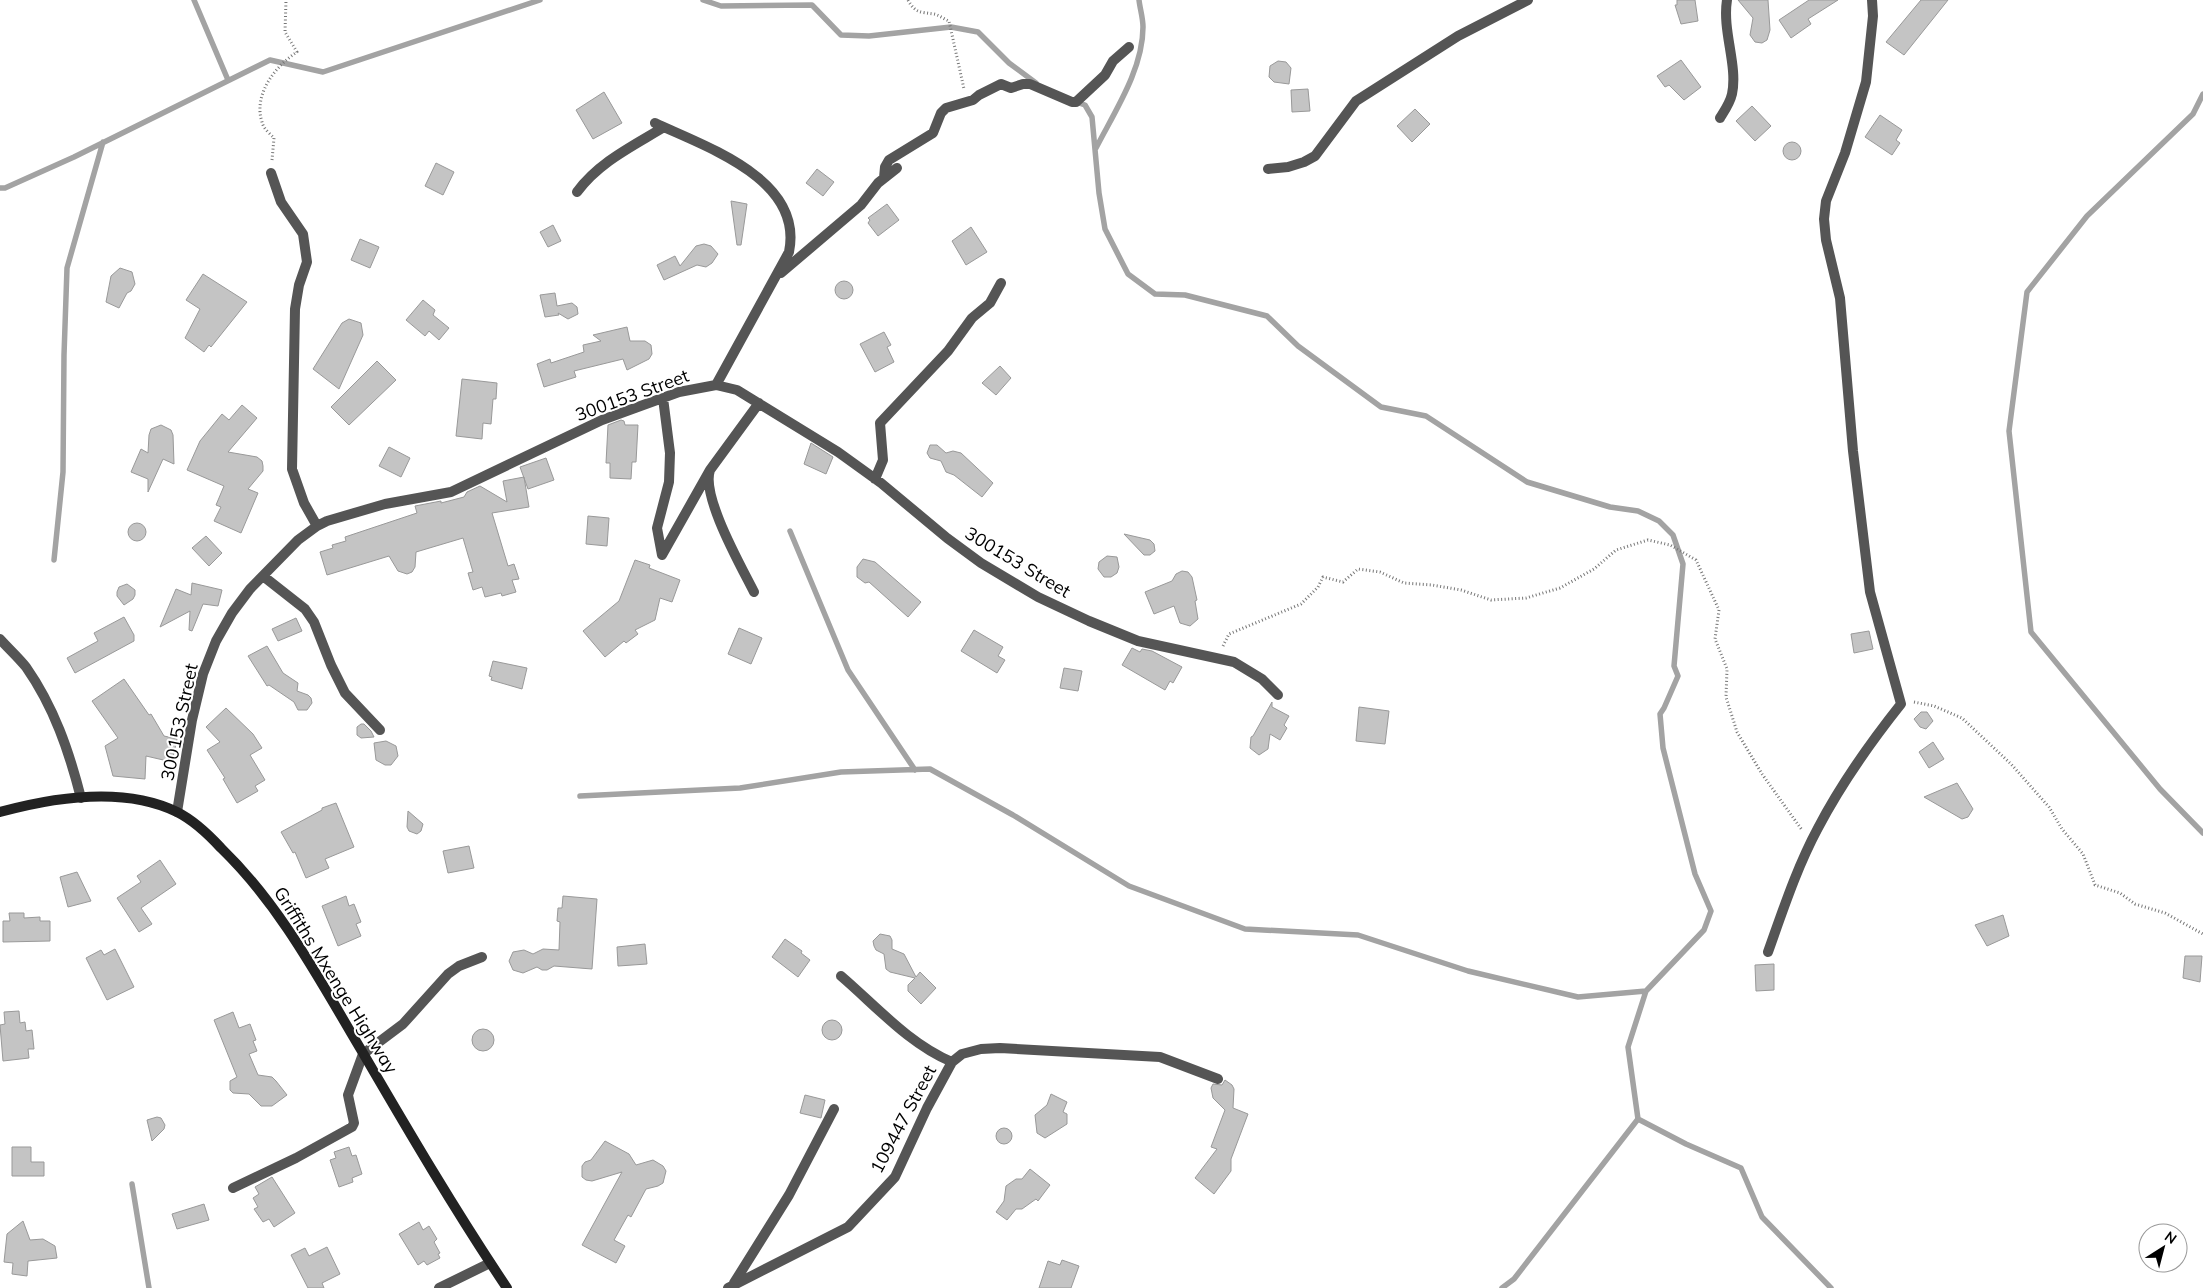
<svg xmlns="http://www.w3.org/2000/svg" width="2203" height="1288" font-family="Mulish,sans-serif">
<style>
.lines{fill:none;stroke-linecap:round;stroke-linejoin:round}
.stream{stroke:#a3a3a3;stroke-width:5.5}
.building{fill:#c4c4c4;stroke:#999}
.path{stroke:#777;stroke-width:3;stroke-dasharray:1 2.5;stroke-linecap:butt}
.street{stroke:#555;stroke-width:10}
.secondary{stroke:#222;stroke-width:10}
.labels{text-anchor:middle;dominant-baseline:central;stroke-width:4;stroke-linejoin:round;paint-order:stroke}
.street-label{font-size:18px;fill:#000;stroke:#fff}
</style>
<rect width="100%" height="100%" fill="#fff"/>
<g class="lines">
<path class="stream" d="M194 0 228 80
M703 0 721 6 812 5 841 35 869 36 951 27 978 32 1009 63 1036 83
M2203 94 2193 114 2087 216 2027 292 2009 431 2031 632 2160 789 2203 833
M1076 102 1085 105 1092 117 1099 193 1105 229 1128 274 1155 294 1185 295 1267 316 1298 346 1381 407 1426 416 1527 482 1610 507 1638 511 1659 521 1673 535 1683 564 1674 666 1678 676 1664 708 1660 714 1663 748 1695 874 1711 911 1704 930 1646 991 1628 1047 1638 1119 1686 1144 1741 1168 1762 1217 1831 1288
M1096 148C1115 111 1143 69 1143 27 1143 18 1140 9 1139 0
M0 188H5L74 157 270 60 323 72 540 0
M790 531 848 670 915 770
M54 560 63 472 64 355 67 268 103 142
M580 796 740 788 841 772 930 769 1013 815 1129 886 1245 929 1358 935 1468 971 1578 997 1646 991
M132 1184 149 1288
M1502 1288 1514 1279 1638 1119"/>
</g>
<path class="building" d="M1677 0H1695L1698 21 1681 24 1675 5H1677Z
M1738 0H1768L1770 30 1767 40 1762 43 1755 42 1750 35 1753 18Z
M1809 0H1838L1808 19 1811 24 1791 38 1779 20Z
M1921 0H1948L1904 55 1886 42Z
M1681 60 1701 87 1684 100 1669 85 1665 87 1657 76Z
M1278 61 1286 62 1291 68 1289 84 1274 82 1269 77 1270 66Z
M1308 89 1310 111 1292 112 1291 90Z
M604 92 622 123 593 139 576 110Z
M1752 106 1771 126 1755 141 1736 121Z
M1415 109 1430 124 1412 142 1397 126Z
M1880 115 1902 130 1896 140 1900 143 1892 155 1865 137Z
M1783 151a9 9 0 1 1 18 0a9 9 0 1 1-18 0Z
M436 163 454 172 443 195 425 186Z
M817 169 834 182 823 196 806 183Z
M731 201 747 204 741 245H737Z
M887 204 899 220 878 236 868 223 870 220 868 218Z
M553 225 561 241 548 247 540 232Z
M971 227 987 252 966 265 952 241Z
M360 239 379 247 370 268 351 260Z
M704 244 711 246 718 254 712 263 706 267 697 265 664 280 657 265 675 256 680 266 696 246Z
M120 268 132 272 135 284 131 291 127 293 119 308 106 302 111 276Z
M203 274 247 302 211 347 209 345 204 352 185 338 200 309 186 300Z
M835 290a9 9 0 1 1 18 0a9 9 0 1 1-18 0Z
M555 293 557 306 572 303 577 307 578 314 568 319 558 313 559 315 545 317 540 295Z
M423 300 435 310 433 315 449 328 439 340 429 331 425 336 406 320Z
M349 319 361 323 363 335 339 389 313 369 342 323Z
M627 327 630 341H645L651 345 652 354 649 359 627 370 623 359 574 371 576 377 544 387 537 364 550 359 551 363 584 352 583 345 601 341 593 335Z
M884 332 891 345 887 347 894 362 875 372 860 344Z
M377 361 396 380 349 425 331 407Z
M1000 366 1011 378 996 395 982 383Z
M462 379 497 383 496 399H493L491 424 483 423 482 439 456 436Z
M242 405 257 418 228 452 257 457 262 461 263 466V471L248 489 258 493 241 533 214 521 221 507 216 505 224 486 187 470 200 441 222 414 229 420Z
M621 420 624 421 625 425H638L636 462H632L631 479 610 478V463H606L608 425Z
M161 425 171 430 173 435 174 464 163 459 148 492V479L131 472 141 449 148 453 149 435 151 429Z
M811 443 833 457 826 474 804 464Z
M930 445H937L946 453 953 451 961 453 993 483 982 497 954 475 946 472 941 461 930 458 927 453Z
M389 447 410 458 401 477 379 466Z
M546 458 554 480 528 489 520 467Z
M524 477 529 507 492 513 508 566 514 564 519 579 512 580 516 592 502 596 501 593 485 597 482 587 473 590 468 573 473 572 463 538 416 552 415 567 412 572 407 574 398 571 389 556 327 575 320 552 333 548 332 545 346 541 345 537 417 513 415 506 441 501V503L464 497 467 492 480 486 507 502 503 481Z
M588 516 609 518 607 546 586 544Z
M128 532a9 9 0 1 1 18 0a9 9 0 1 1-18 0Z
M1124 534 1150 540 1154 544 1155 551 1150 555H1144Z
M206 536 222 553 209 566 192 548Z
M1107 556 1117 557 1119 567 1117 573 1111 577H1104L1098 569 1099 562Z
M863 559 875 562 921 602 908 617 869 582 865 583 857 577V567Z
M635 560 650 565 649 568 680 580 672 602 660 598 655 620 635 630 638 634 626 643 624 641 605 657 583 631 619 601Z
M1182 571 1188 572 1192 577 1197 600 1195 601 1198 619 1190 626 1180 623 1174 606 1154 614 1145 592 1172 581 1176 574Z
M192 583 222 590 218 606 203 604 192 631 189 630 190 611 160 627 176 589 191 595Z
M127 584 135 590V595L133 599 124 605 117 596V592L119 587Z
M124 617 134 635V641L75 673 67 658 98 641 94 633Z
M296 618 302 631 278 641 272 629Z
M739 628 762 638 751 664 728 654Z
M974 630 1003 647 998 656 1005 660 997 673 961 651Z
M1869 631 1873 649 1854 653 1851 634Z
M267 646 283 673 298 683 297 691 308 695 311 698 312 703 307 710H298L294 702 269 685 267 686 248 656Z
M1132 648 1140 652 1142 649 1152 651 1182 667 1173 683 1170 681 1165 690 1122 665Z
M493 661 527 668 522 689 491 680 492 677 489 676Z
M1064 668 1082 671 1078 691 1060 688Z
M124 679 149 715 151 714 164 736 177 739 172 762 146 756 145 779 113 776 105 746 118 738 92 701Z
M1272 702V707L1289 716 1284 725 1287 728 1280 740 1270 734 1268 749 1259 755 1250 748 1251 737 1253 736Z
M1359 707 1389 711 1385 744 1356 741Z
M226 708 253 734 262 748 250 755 265 780 255 786 258 791 237 803 223 779 225 778 207 750 220 742 206 727Z
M1921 712H1927L1933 721 1926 729 1920 727 1914 719Z
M361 724H364L371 731 374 737 361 738 357 735V727Z
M386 741 396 746 398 756 391 765H385L376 760 374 743Z
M1933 742 1944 759 1929 768 1919 752Z
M1957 783 1973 809 1968 817 1962 819 1924 797Z
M336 803 354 847 325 859 329 868 306 878 295 852 293 853 281 832 322 810V808Z
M408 811 423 824 421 831 417 834 409 831 407 827Z
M469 846 474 868 448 873 443 851Z
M160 860 176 884 141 908 152 924 139 932 117 898 141 882 137 876Z
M77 872 91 901 68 907 60 877Z
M346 896 349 906 354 904 361 922 356 924 361 936 338 946 322 906Z
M563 896 597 899 592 969 554 966 547 970H542L537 967 523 973 513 970 509 961 513 952 524 950 533 954 543 949 559 950 560 922 557 921 558 908H562Z
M9 913H24V918L40 917V921H50V941L3 942V921H10Z
M2003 915 2009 936 1987 946 1975 925Z
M880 934 890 936 892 940V949L904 954 916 977 920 972 936 988 921 1004 908 991V985L915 978 890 972 886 969 884 954 876 950 874 946 873 941Z
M785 939 802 951 801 953 810 960 798 977 772 957Z
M645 944 647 964 618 966 617 947Z
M115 949 134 987 107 1000 86 958 101 950 104 955Z
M2185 956H2202L2200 982 2183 978Z
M1774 964V990L1756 991 1755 965Z
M19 1011 20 1023 25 1022 26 1031 32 1030 34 1049H28L29 1058 3 1061 0 1025 5 1024 4 1012Z
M233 1012 239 1028 250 1024 256 1040 253 1041 257 1051 249 1054 258 1075 272 1077 276 1081 287 1095 272 1106H261L249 1094 233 1093 230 1090V1081L237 1077 214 1020Z
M822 1030a10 10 0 1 1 20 0a10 10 0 1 1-20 0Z
M472 1040a11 11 0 1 1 22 0a11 11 0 1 1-22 0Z
M1225 1080 1232 1085 1234 1089 1233 1108 1248 1114 1231 1159V1171L1214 1194 1195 1178 1217 1149 1211 1147 1225 1110 1213 1098 1211 1088 1213 1084 1222 1085Z
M1051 1094 1067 1102 1063 1112 1067 1114V1124L1045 1138 1037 1133 1035 1115 1047 1105Z
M805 1095 825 1100 821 1118 800 1113Z
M157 1117 161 1118 165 1125 164 1129 152 1141 147 1120Z
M996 1136a8 8 0 1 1 16 0a8 8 0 1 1-16 0Z
M605 1141 629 1154 636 1165 653 1160 663 1166 666 1171 663 1183 658 1186 646 1189 631 1217 628 1215 614 1240 625 1246 616 1263 582 1245 622 1172 592 1181 586 1180 582 1177V1166L585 1162 591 1160Z
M12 1147H31V1162H44V1176H12Z
M349 1147 352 1156 356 1155 362 1174 352 1178 353 1182 339 1187 330 1160 336 1158 334 1152Z
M1030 1169 1050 1185 1038 1201 1036 1199 1022 1209H1016L1007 1220 996 1212 1004 1201 1006 1186 1016 1179H1022Z
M272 1177 295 1213 274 1227 269 1219 263 1222 254 1209 258 1207 253 1198 259 1194 255 1187Z
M204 1204 209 1220 177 1229 172 1214Z
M23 1221 30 1240 43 1239 55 1246 57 1258 28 1261 27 1276 12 1274 13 1263 4 1262 7 1234Z
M419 1222 423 1230 429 1226 437 1239 434 1242 440 1253 438 1254 440 1258 427 1265 424 1261 418 1265 399 1234Z
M327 1247 340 1274 322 1283 324 1288H308L291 1255 305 1248 309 1256Z
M1062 1260 1079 1266 1071 1288H1039L1048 1261 1060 1265Z"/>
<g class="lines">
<path class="path" d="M908 0C915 13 920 12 934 14 939 15 944 19 949 21L964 89
M272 160 274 138C270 134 263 128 262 122 253 95 275 66 297 52L285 32 286 0
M1223 646 1229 634 1301 604 1318 587 1323 577 1343 582 1358 569 1380 572 1404 583 1432 585 1461 590 1491 600 1526 598 1560 588 1594 569 1616 550 1648 540 1670 545 1696 560 1719 610 1715 639 1727 669 1726 697 1737 732 1762 774 1802 830
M1914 702 1934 706 1962 718 2011 764 2049 807 2062 829 2083 854 2095 885 2120 893 2135 904 2165 913 2203 934"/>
<path class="street" d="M1720 118C1725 110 1730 103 1732 94 1738 65 1722 31 1727 0
M655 123C706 147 804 179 789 252L716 385
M1268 169 1288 167 1304 162 1315 156 1356 101 1458 36 1528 0
M271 173 281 202 303 234 307 262 299 285 295 309 292 469 304 503 317 526
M884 178 885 167 889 160 933 133 941 113 946 108 973 100 979 95 1001 84 1011 88 1023 84H1030L1072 102H1076L1105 75 1113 61 1129 47
M577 192C599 162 633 146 664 127
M781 273 861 205 878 183 897 168
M663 398 670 453 669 482 657 528 662 555 710 470
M875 479 883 460 880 423 948 351 972 318 990 303 1001 283
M263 576 305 609 314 622 331 665 345 693 380 730
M754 592C741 566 701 496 710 470L759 403
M0 639C8 648 18 657 26 667 54 707 69 751 81 798
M177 812 192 720 203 674 216 641 232 613 250 589 298 540 317 526 327 521 385 504 451 492 602 420 679 392 716 385 737 390 838 452 881 483 947 538 981 563 1038 597 1089 621 1138 641 1234 662 1262 679 1278 695
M1768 952C1783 910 1797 867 1818 828 1841 784 1870 743 1901 704L1870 592 1853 451 1840 298 1826 240 1824 219 1826 201 1845 153 1866 82 1873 16 1872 0
M841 976C876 1006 909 1044 952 1062
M233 1188 296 1158 352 1127 354 1123 348 1095 363 1054 403 1024 448 974 459 966 482 957
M734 1283 789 1195 834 1109
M439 1288 490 1263
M728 1288 848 1227 895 1177 927 1108 952 1062 962 1054 981 1049 1000 1048 1160 1057 1218 1079"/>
<path class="secondary" d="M0 812C55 797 124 786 177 812 193 820 209 835 221 848 281 906 320 981 363 1053 409 1132 456 1212 507 1288"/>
</g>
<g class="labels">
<g class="street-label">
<text transform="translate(632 395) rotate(-20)">300153 Street</text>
<text transform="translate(1018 562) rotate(31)">300153 Street</text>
<text transform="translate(179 722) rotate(-78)">300153 Street</text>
<text transform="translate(336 980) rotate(58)">Griffiths Mxenge Highway</text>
<text transform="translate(903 1119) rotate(-62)">109447 Street</text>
</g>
</g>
<g transform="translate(2163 1248) rotate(36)"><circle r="24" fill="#ffffff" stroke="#999999"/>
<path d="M0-4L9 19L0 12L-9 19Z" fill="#000000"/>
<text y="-8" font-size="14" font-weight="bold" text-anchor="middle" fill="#000000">N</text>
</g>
</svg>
